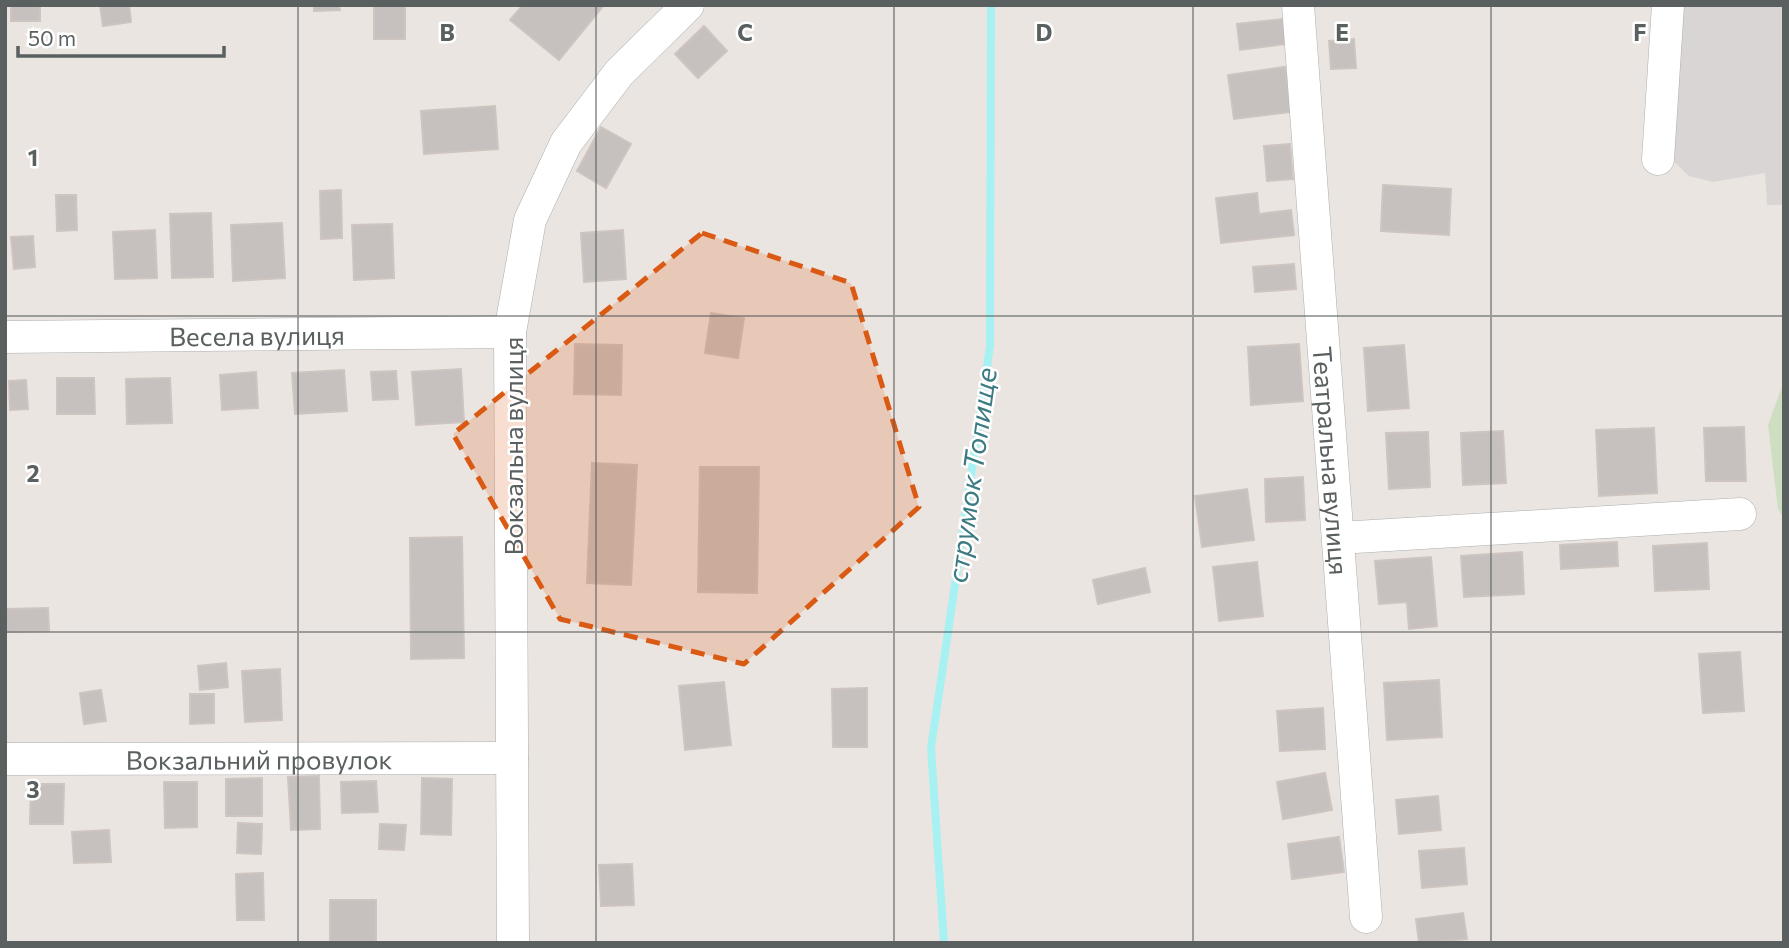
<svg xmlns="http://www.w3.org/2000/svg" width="1789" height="948" font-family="Commissioner,sans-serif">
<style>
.industrial{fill:#d9d5d4}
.green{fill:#cddfc0}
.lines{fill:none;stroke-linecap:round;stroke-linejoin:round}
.stream{stroke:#a8f1f3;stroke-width:8}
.building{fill:#c6c0be;stroke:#cec4c0;stroke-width:2}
.minor-casing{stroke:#abafb0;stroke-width:33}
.minor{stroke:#fff;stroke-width:32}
.marked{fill:#da5a14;fill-opacity:0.2;stroke:#da5a14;stroke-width:5;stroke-dasharray:14 9;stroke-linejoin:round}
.grid{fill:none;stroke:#5a5f60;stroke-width:2;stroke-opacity:0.55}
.labels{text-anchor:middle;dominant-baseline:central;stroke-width:5;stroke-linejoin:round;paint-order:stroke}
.street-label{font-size:26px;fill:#5a5f60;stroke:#fff}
.water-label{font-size:28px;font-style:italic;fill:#3c7b82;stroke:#fff}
.grid-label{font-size:23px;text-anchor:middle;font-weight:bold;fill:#5a5f60;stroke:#fff;stroke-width:5;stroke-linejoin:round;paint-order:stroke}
</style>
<rect width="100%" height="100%" fill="#ebe5e1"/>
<path class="industrial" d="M1673 5H1784V205H1767L1765 173 1713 182 1689 176 1668 156Z"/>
<path class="green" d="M1784 381V518L1778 509 1768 425Z"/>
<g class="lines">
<path class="stream" d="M944 943 931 748 990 346 991 5"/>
</g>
<path class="building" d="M11 5H40V21H11Z
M100 5H129L131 22 103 26Z
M314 5H339L340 10 314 11Z
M374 5H405V39H374Z
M523 5H604L559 60 510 20Z
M1283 19 1286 44 1240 50 1237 24Z
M704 26 727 51 698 78 675 54Z
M1354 39 1356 68 1331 69 1329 41Z
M1285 67 1291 112 1234 119 1228 75Z
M495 106 498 149 424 154 421 111Z
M601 127 631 144 606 188 577 171Z
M1290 144 1293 179 1267 181 1264 146Z
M1383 185 1451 189 1449 235 1381 231Z
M341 190 342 238 321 239 320 191Z
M1257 193 1259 214 1291 210 1294 235 1221 243 1216 198Z
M56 195H76L77 230 57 231Z
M211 213 213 277 172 278 170 214Z
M282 223 285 278 233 281 231 225Z
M392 224 394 278 354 280 352 225Z
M155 230 157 278 115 279 113 232Z
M623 230 626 279 584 282 581 233Z
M33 236 35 267 14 269 11 237Z
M1294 264 1296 289 1255 292 1253 267Z
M711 313 744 318 738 358 705 353Z
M575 344 622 345 621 395 574 394Z
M1299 344 1303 401 1251 405 1248 347Z
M1404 345 1409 408 1368 411 1364 348Z
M461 369 464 422 416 425 412 372Z
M344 370 347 411 295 414 292 373Z
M396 371 398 399 373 400 371 372Z
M256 372 258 408 222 410 220 375Z
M57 378H94L95 414H57Z
M170 378 172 423 127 424 126 379Z
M26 380 28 409 10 410 9 381Z
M1744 427 1746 481H1706L1704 428Z
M1654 428 1657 493 1599 496 1596 430Z
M1503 431 1506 483 1463 485 1461 433Z
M1428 432 1430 487 1389 489 1386 433Z
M592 463 637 465 631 585 587 583Z
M700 467H759L757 593 698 592Z
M1303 477 1305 520 1266 522 1265 479Z
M1247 489 1254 540 1202 547 1195 496Z
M462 537 464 658 411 659 410 538Z
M1617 542 1618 566 1561 569 1560 545Z
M1707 543 1709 589 1655 591 1653 546Z
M1522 552 1524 594 1464 597 1461 556Z
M1431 557 1437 626 1409 629 1407 602 1379 604 1375 561Z
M1257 562 1263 616 1219 621 1213 567Z
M1145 568 1150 592 1098 604 1093 580Z
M48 608 49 631 6 632V609Z
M1740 652 1744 711 1703 713 1699 654Z
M226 663 228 687 200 690 198 666Z
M280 669 282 720 245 722 242 671Z
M1439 680 1442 737 1387 740 1384 683Z
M724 682 731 745 685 750 679 686Z
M867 688V747H833L832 689Z
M101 690 106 721 84 724 80 693Z
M190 694H214V723L190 724Z
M1323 708 1325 749 1280 751 1277 711Z
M1325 773 1332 810 1283 819 1277 782Z
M319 776 320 829 291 830 288 777Z
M262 778V816H226V779Z
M422 778 452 779 451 835 421 834Z
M376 781 378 812 342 813 341 782Z
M164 782H197V827L165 828Z
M31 784H64L63 824H30Z
M1438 796 1441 830 1399 834 1396 800Z
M238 823 262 824 261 854 237 853Z
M380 824 406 825 404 850 379 849Z
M109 830 111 862 74 863 72 832Z
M1339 837 1344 872 1292 879 1288 844Z
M1464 848 1467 884 1422 888 1419 851Z
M632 864 634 905 601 906 599 865Z
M263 873 264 920H237L236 874Z
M330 900H376V943H330Z
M1463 913 1467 939 1419 943 1416 919Z"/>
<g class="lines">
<defs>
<g id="minor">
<path id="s1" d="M1298 5 1366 917"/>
<path d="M1658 159 1668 5"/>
<path id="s2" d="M5 337 510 332"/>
<path d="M1339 538 1740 514"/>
<path id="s3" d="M5 759 512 758"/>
<path d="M513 943 510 332 530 220 566 143 619 73 688 5"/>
</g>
</defs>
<use href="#minor" class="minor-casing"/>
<use href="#minor" class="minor"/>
</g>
<path class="marked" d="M702 233 851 283 919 507 744 664 560 619 453 434Z"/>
<path class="grid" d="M298 5V943M596 5V943M894 5V943M1193 5V943M1491 5V943M5 316H1784M5 632H1784"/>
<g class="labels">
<g class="street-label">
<text stroke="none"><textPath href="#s2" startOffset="252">Весела вулиця</textPath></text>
<text transform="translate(512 446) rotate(-90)">Вокзальна вулиця</text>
<text stroke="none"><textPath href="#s1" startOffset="457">Театральна вулиця</textPath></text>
<text stroke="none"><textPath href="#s3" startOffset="254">Вокзальний провулок</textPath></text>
</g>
<g class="water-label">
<text transform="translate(971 475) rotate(-82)">струмок Топище</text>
</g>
</g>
<g class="grid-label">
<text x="447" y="41">B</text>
<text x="745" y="41">C</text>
<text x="1044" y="41">D</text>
<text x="1342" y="41">E</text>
<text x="1640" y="41">F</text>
<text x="33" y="166">1</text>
<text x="33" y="482">2</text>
<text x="33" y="798">3</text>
</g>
<rect width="1789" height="948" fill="none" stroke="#5a5f60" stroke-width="14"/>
<path d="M18 46v10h206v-10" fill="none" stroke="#5a5f60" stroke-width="3.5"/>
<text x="28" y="46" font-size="21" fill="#5a5f60" stroke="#ffffff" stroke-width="5" paint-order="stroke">50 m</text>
</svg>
